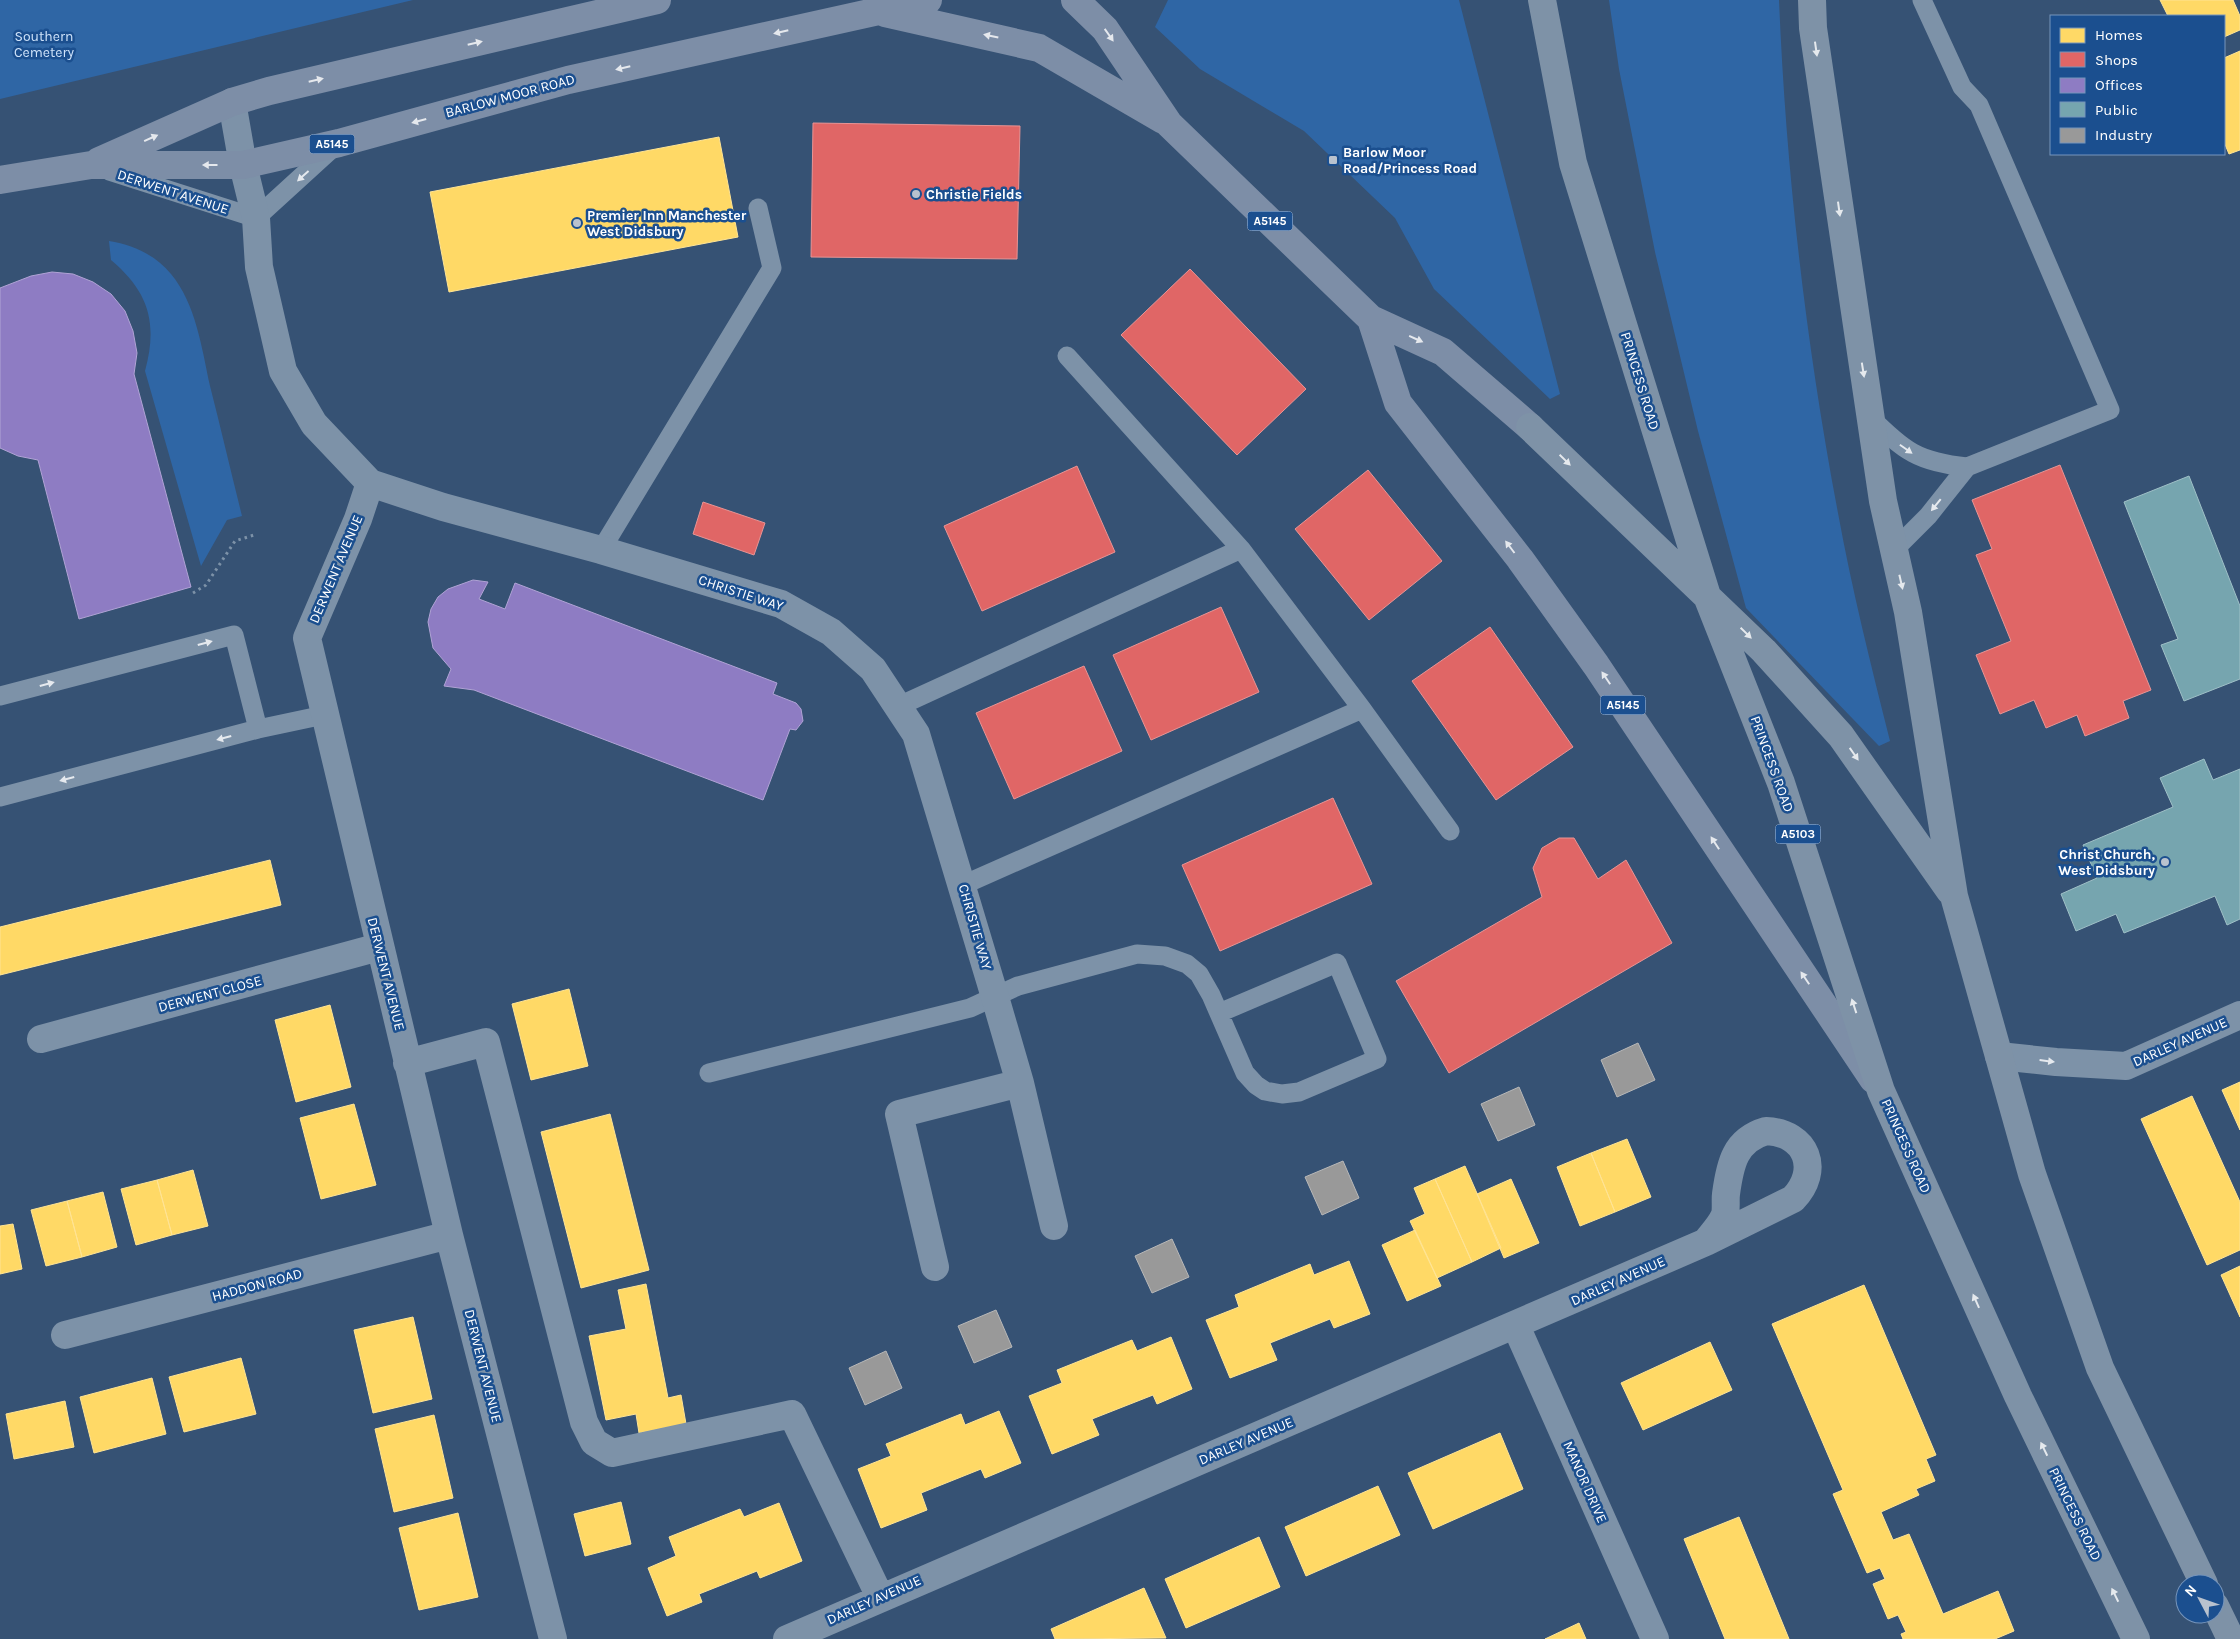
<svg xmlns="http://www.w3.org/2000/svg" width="2240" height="1639" font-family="Karla,sans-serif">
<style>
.green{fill:#2f66a5}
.homes{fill:#ffd966;stroke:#ffe494}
.shops{fill:#e06666;stroke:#e99494}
.offices{fill:#8e7cc3;stroke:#b0a3d5}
.public{fill:#76a5af;stroke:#9fc0c7}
.industry{fill:#999;stroke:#b8b8b8}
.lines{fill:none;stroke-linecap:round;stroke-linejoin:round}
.path{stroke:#7d92a8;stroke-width:3;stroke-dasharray:2.5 4;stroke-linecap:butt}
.lane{stroke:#7d92a8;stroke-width:19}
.street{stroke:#7d92a8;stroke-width:28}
.primary{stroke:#7d8ea7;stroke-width:28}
.highway{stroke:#7e92a7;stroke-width:28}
.oneway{fill:#e5e8ed}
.oneway2{fill:#e5e9ed}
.oneway3{fill:#e5e9ee}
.poi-dot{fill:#b9c2ce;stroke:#1b4f8f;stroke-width:2}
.labels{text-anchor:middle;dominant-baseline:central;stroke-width:5;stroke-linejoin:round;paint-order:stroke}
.shield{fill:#1b4f8f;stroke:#bbcadd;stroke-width:1}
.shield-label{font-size:12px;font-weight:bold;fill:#fff}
.park-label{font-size:14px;fill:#cfe3fa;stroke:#1b4f8f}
.street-label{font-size:14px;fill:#fff;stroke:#1b4f8f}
.poi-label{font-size:14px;font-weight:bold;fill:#fff;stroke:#1b4f8f;text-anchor:start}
</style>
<rect width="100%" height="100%" fill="#365274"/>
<path class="green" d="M0 0H413L0 99Z
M1168 0H1459L1560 394 1550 399 1434 289 1395 218 1304 131 1200 69 1155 27Z
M1609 0H1779C1786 172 1806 344 1838 513 1852 590 1871 665 1890 741L1879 746 1746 608 1698 431 1655 252 1619 69Z
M109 241C134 245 155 255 171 274 196 304 202 349 210 386 221 429 231 472 242 516L227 520 201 566 145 371C158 323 149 292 111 260Z"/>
<path class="homes" d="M2160 0H2233L2240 16V30L2224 37V16H2168Z
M2240 51V150L2229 154 2224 142V58Z
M719 137 738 237 449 292 430 192Z
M270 860 281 905 0 975V927Z
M569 989 588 1066 531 1080 512 1004Z
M330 1005 351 1087 296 1102 275 1020Z
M2240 1082V1130L2222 1090Z
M2192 1096 2240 1202V1250L2207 1265 2141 1119Z
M354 1104 376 1185 321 1199 300 1118Z
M610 1114 649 1270 581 1288 541 1132Z
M1627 1139 1651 1197 1615 1212 1591 1153Z
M1591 1153 1615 1212 1580 1226 1557 1167Z
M1465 1166 1501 1248 1472 1262 1435 1179Z
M193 1170 208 1226 172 1235 157 1180Z
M1435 1179 1472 1262 1437 1278 1410 1221 1425 1214 1414 1188Z
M1511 1179 1539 1243 1504 1258 1477 1194Z
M157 1180 172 1235 136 1245 121 1189Z
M103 1192 117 1247 82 1257 67 1201Z
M67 1201 82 1257 46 1266 31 1210Z
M13 1224 22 1269 0 1274V1226Z
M1415 1230 1441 1286 1407 1301 1382 1245Z
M1349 1261 1370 1314 1334 1328 1330 1319 1270 1343 1277 1360 1230 1378 1206 1320 1239 1307 1235 1295 1310 1264 1314 1275Z
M2240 1266V1317L2221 1275Z
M646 1284 668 1398 681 1395 686 1424 639 1433 636 1414 606 1420 589 1336 626 1329 618 1290Z
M1864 1285 1936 1455 1926 1459 1935 1481 1916 1489 1919 1495 1881 1512 1893 1540 1909 1534 1943 1614 1998 1591 2014 1631 1995 1639H1903L1901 1634 1906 1632 1898 1615 1888 1619 1873 1584 1885 1579 1880 1568 1867 1573 1833 1494 1843 1490 1772 1324Z
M413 1317 432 1399 373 1413 354 1330Z
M1171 1337 1192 1389 1157 1404 1153 1395 1092 1419 1099 1435 1052 1454 1029 1396 1062 1383 1057 1370 1132 1340 1137 1351Z
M1710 1342 1732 1390 1643 1430 1621 1383Z
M241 1358 256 1414 184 1432 169 1377Z
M152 1378 166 1434 94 1453 80 1397Z
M65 1401 74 1447 14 1459 6 1414Z
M999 1411 1021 1463 985 1478 981 1469 921 1493 927 1510 881 1528 858 1469 891 1456 886 1444 961 1414 965 1425Z
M434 1415 453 1498 394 1512 375 1429Z
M1500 1433 1523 1489 1433 1529 1408 1473Z
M1378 1486 1400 1535 1306 1576 1285 1527Z
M621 1502 631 1544 585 1556 574 1514Z
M779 1503 802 1561 760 1578 757 1571 699 1594 702 1602 667 1616 648 1568 676 1556 669 1537 740 1509 744 1517Z
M458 1513 478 1597 419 1610 399 1528Z
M1739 1517 1789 1639H1725L1684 1539Z
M1259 1537 1280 1587 1186 1628 1165 1579Z
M1144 1588 1166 1638 1055 1639 1051 1629Z
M1579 1623 1586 1639H1545Z"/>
<path class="shops" d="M813 123 1020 126 1017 259 811 257Z
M1190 269 1306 389 1237 455 1121 335Z
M2060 465 2151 690 2123 701 2129 718 2085 736 2077 715 2046 728 2034 700 2000 714 1976 655 2011 641 1976 555 1992 549 1972 500Z
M1077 466 1115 552 982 611 944 526Z
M1368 470 1442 561 1369 620 1295 529Z
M703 502 765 523 754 555 693 534Z
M1221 607 1259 692 1151 740 1113 655Z
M1490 627 1573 747 1496 800 1412 681Z
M1084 666 1122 751 1014 799 976 713Z
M1333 798 1372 884 1220 951 1182 865Z
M1559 838H1574L1598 879 1626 860 1672 943 1449 1073 1396 981 1542 897 1533 868 1542 848Z"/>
<path class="offices" d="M52 272 73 274 93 282 111 294 125 311 133 331 137 353 134 374 191 587 79 619 38 460 18 456 0 448V288L31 276Z
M473 580 488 582 479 599 505 609 515 583 777 683 773 694 796 703 801 709 803 721 796 730 790 729 763 800 474 690 444 686 451 669 433 648 428 622 431 609 438 597 448 589Z"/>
<path class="public" d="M2189 476 2240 606V679L2184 701 2161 645 2178 639 2124 502Z
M2204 759 2213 780 2240 769V919L2227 925 2215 896 2124 933 2116 914 2076 931 2061 894 2097 878 2083 845 2173 807 2160 778Z"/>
<path class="industry" d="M1638 1043 1655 1080 1617 1097 1601 1060Z
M1519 1087 1535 1125 1498 1141 1481 1104Z
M1343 1161 1359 1198 1322 1215 1305 1177Z
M1172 1239 1189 1277 1152 1293 1135 1256Z
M996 1310 1012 1347 974 1363 958 1326Z
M886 1351 902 1388 865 1405 849 1368Z"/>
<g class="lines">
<path class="path" d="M193 593 206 585 235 541 254 535"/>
<path class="lane" d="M109 171 256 218 336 145
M1067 356 1241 549 1362 709 1450 831
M1870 417C1904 451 1918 462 1967 467L2110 410 1979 105 1962 87 1922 0
M601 550 772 268 758 208
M1894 550 1928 516 1967 467
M0 696 234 635 258 729 0 797
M899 706 1241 549
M258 729 324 715
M963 885 1362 709
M709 1073 970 1008 1018 986 1137 954 1165 956 1187 964 1199 974 1211 995 1245 1073 1256 1085 1265 1091 1282 1094 1299 1092 1377 1059 1337 963 1219 1013"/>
<path class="street" d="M232 102 243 165 256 218 259 267 283 371 314 424 370 483 443 507 601 550 781 604 831 632 873 669 916 734 995 997 1020 1083 1054 1226
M370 483 358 519 307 638 449 1235 553 1639
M41 1039 379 947
M1999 1056 2056 1062 2126 1066 2240 1015
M407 1063 486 1042 584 1422 594 1442 612 1453 792 1414 880 1597
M1766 1131C1807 1133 1821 1170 1793 1199L1706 1242C1712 1234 1720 1226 1724 1217 1727 1211 1725 1201 1726 1194 1730 1164 1735 1140 1766 1131Z
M935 1267 899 1114 1020 1083
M1516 1326 1655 1639
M65 1335 449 1235
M787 1639 1706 1242"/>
<path class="primary" d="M1075 0 1105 29 1169 124 1371 319 1443 352 1530 427
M885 13 1039 48 1163 120
M99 161 232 102 269 91 657 0
M0 180 91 165H243L339 143 568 80 928 0
M1371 319 1398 403 1520 559 1596 665 1873 1079"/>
<path class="highway" d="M1542 0 1573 163 1707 596 1781 783 1881 1091 2018 1396 2136 1639
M1812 0 1813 28 1883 501 1908 612 1954 896 2032 1174 2100 1368 2204 1584
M1530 427 1764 651 1841 736 1950 891
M2215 1606 2231 1639"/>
</g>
<defs><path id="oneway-solid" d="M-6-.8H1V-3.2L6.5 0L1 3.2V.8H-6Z" transform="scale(1.25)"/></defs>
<g class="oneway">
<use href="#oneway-solid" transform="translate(781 32) rotate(167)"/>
<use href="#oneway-solid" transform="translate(1109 35) rotate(55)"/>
<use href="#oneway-solid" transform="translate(991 36) rotate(-168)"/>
<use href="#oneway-solid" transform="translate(475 43) rotate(-13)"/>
<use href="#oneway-solid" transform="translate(623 68) rotate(167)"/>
<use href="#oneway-solid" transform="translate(316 80) rotate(-13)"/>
<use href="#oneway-solid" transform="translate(419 121) rotate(165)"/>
<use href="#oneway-solid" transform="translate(151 138) rotate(-24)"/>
<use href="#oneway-solid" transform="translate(210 165) rotate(-180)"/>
<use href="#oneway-solid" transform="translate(1416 339) rotate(24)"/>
<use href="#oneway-solid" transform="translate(1510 547) rotate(-127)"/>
<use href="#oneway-solid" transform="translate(1606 678) rotate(-124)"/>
<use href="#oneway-solid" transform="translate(1715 843) rotate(-123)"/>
<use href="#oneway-solid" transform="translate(1805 978) rotate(-124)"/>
</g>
<g class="oneway2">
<use href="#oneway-solid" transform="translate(1816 49) rotate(82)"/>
<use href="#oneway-solid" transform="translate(1839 209) rotate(82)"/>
<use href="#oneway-solid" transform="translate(1863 370) rotate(81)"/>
<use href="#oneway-solid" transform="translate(1565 460) rotate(44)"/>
<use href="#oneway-solid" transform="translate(1901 582) rotate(77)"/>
<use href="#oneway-solid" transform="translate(1746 633) rotate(44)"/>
<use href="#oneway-solid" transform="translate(1854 754) rotate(55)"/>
<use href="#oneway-solid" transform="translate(1854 1006) rotate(-108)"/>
<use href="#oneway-solid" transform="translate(1976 1301) rotate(-114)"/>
<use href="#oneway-solid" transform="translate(2044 1449) rotate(-116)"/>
<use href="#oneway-solid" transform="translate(2115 1595) rotate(-116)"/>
</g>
<g class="oneway3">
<use href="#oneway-solid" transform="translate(303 176) rotate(138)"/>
<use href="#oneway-solid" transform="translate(1906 449) rotate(35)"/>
<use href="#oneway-solid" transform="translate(1936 505) rotate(129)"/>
<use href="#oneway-solid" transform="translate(205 643) rotate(-15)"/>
<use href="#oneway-solid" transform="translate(47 684) rotate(-15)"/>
<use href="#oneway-solid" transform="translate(224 738) rotate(165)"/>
<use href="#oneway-solid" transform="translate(67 779) rotate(165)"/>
<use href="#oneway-solid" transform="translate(2047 1061) rotate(7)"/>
</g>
<g class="poi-dot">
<rect x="1328" y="155" width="10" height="10" rx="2.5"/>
<circle cx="916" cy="194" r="5"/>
<circle cx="577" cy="223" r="5"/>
<circle cx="2165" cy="862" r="5"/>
</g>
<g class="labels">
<g class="shield">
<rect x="309.5" y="134.5" width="45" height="19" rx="4"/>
<rect x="1247.5" y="211.5" width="45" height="19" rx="4"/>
<rect x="1600.5" y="695.5" width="45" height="19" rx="4"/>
<rect x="1775.5" y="824.5" width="45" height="19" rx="4"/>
</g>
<g class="shield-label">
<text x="332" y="144">A5145</text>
<text x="1270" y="221">A5145</text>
<text x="1623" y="705">A5145</text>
<text x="1798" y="834">A5103</text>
</g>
<g class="park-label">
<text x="44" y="36">Southern<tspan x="44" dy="16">Cemetery</tspan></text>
</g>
<g class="street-label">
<text transform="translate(510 96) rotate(-15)">BARLOW MOOR ROAD</text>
<text transform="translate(173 192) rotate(18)">DERWENT AVENUE</text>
<text transform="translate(1640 381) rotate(73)">PRINCESS ROAD</text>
<text transform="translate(336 569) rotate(-67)">DERWENT AVENUE</text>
<text transform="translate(741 593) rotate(18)">CHRISTIE WAY</text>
<text transform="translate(1772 764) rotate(70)">PRINCESS ROAD</text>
<text transform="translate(975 927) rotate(74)">CHRISTIE WAY</text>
<text transform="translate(386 974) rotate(76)">DERWENT AVENUE</text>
<text transform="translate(210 994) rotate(-15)">DERWENT CLOSE</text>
<text transform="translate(2180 1042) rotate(-24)">DARLEY AVENUE</text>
<text transform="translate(1906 1146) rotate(66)">PRINCESS ROAD</text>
<text transform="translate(1618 1281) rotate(-24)">DARLEY AVENUE</text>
<text transform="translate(257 1285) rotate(-15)">HADDON ROAD</text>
<text transform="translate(483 1366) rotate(76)">DERWENT AVENUE</text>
<text transform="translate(1246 1441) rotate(-23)">DARLEY AVENUE</text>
<text transform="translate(1585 1482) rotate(66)">MANOR DRIVE</text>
<text transform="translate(2075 1514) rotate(64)">PRINCESS ROAD</text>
<text transform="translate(874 1600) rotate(-24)">DARLEY AVENUE</text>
</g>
<g class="poi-label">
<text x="1343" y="152">Barlow Moor<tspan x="1343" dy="16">Road/Princess Road</tspan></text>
<text x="926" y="194">Christie Fields</text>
<text x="587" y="215">Premier Inn Manchester<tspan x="587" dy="16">West Didsbury</tspan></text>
<text x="2155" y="854" text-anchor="end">Christ Church,<tspan x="2155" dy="16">West Didsbury</tspan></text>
</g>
</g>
<rect x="2050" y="15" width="175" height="140" fill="#1b4f8f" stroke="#7695bc"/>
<rect x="2060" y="28" width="25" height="15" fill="#ffd966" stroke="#7695bc"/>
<text x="2095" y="40" font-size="15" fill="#ffffff">Homes</text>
<rect x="2060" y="52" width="25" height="15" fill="#e06666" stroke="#7695bc"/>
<text x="2095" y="65" font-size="15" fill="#ffffff">Shops</text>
<rect x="2060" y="78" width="25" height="15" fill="#8e7cc3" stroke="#7695bc"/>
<text x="2095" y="90" font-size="15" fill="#ffffff">Offices</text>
<rect x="2060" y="102" width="25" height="15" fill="#76a5af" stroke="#7695bc"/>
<text x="2095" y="115" font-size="15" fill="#ffffff">Public</text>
<rect x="2060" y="128" width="25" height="15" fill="#999999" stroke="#7695bc"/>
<text x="2095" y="140" font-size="15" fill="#ffffff">Industry</text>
<g transform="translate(2200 1599) rotate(311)"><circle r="24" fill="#1b4f8f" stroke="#7695bc"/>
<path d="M0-4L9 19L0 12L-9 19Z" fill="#b9c2ce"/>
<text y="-8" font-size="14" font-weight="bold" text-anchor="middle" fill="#ffffff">N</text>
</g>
</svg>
